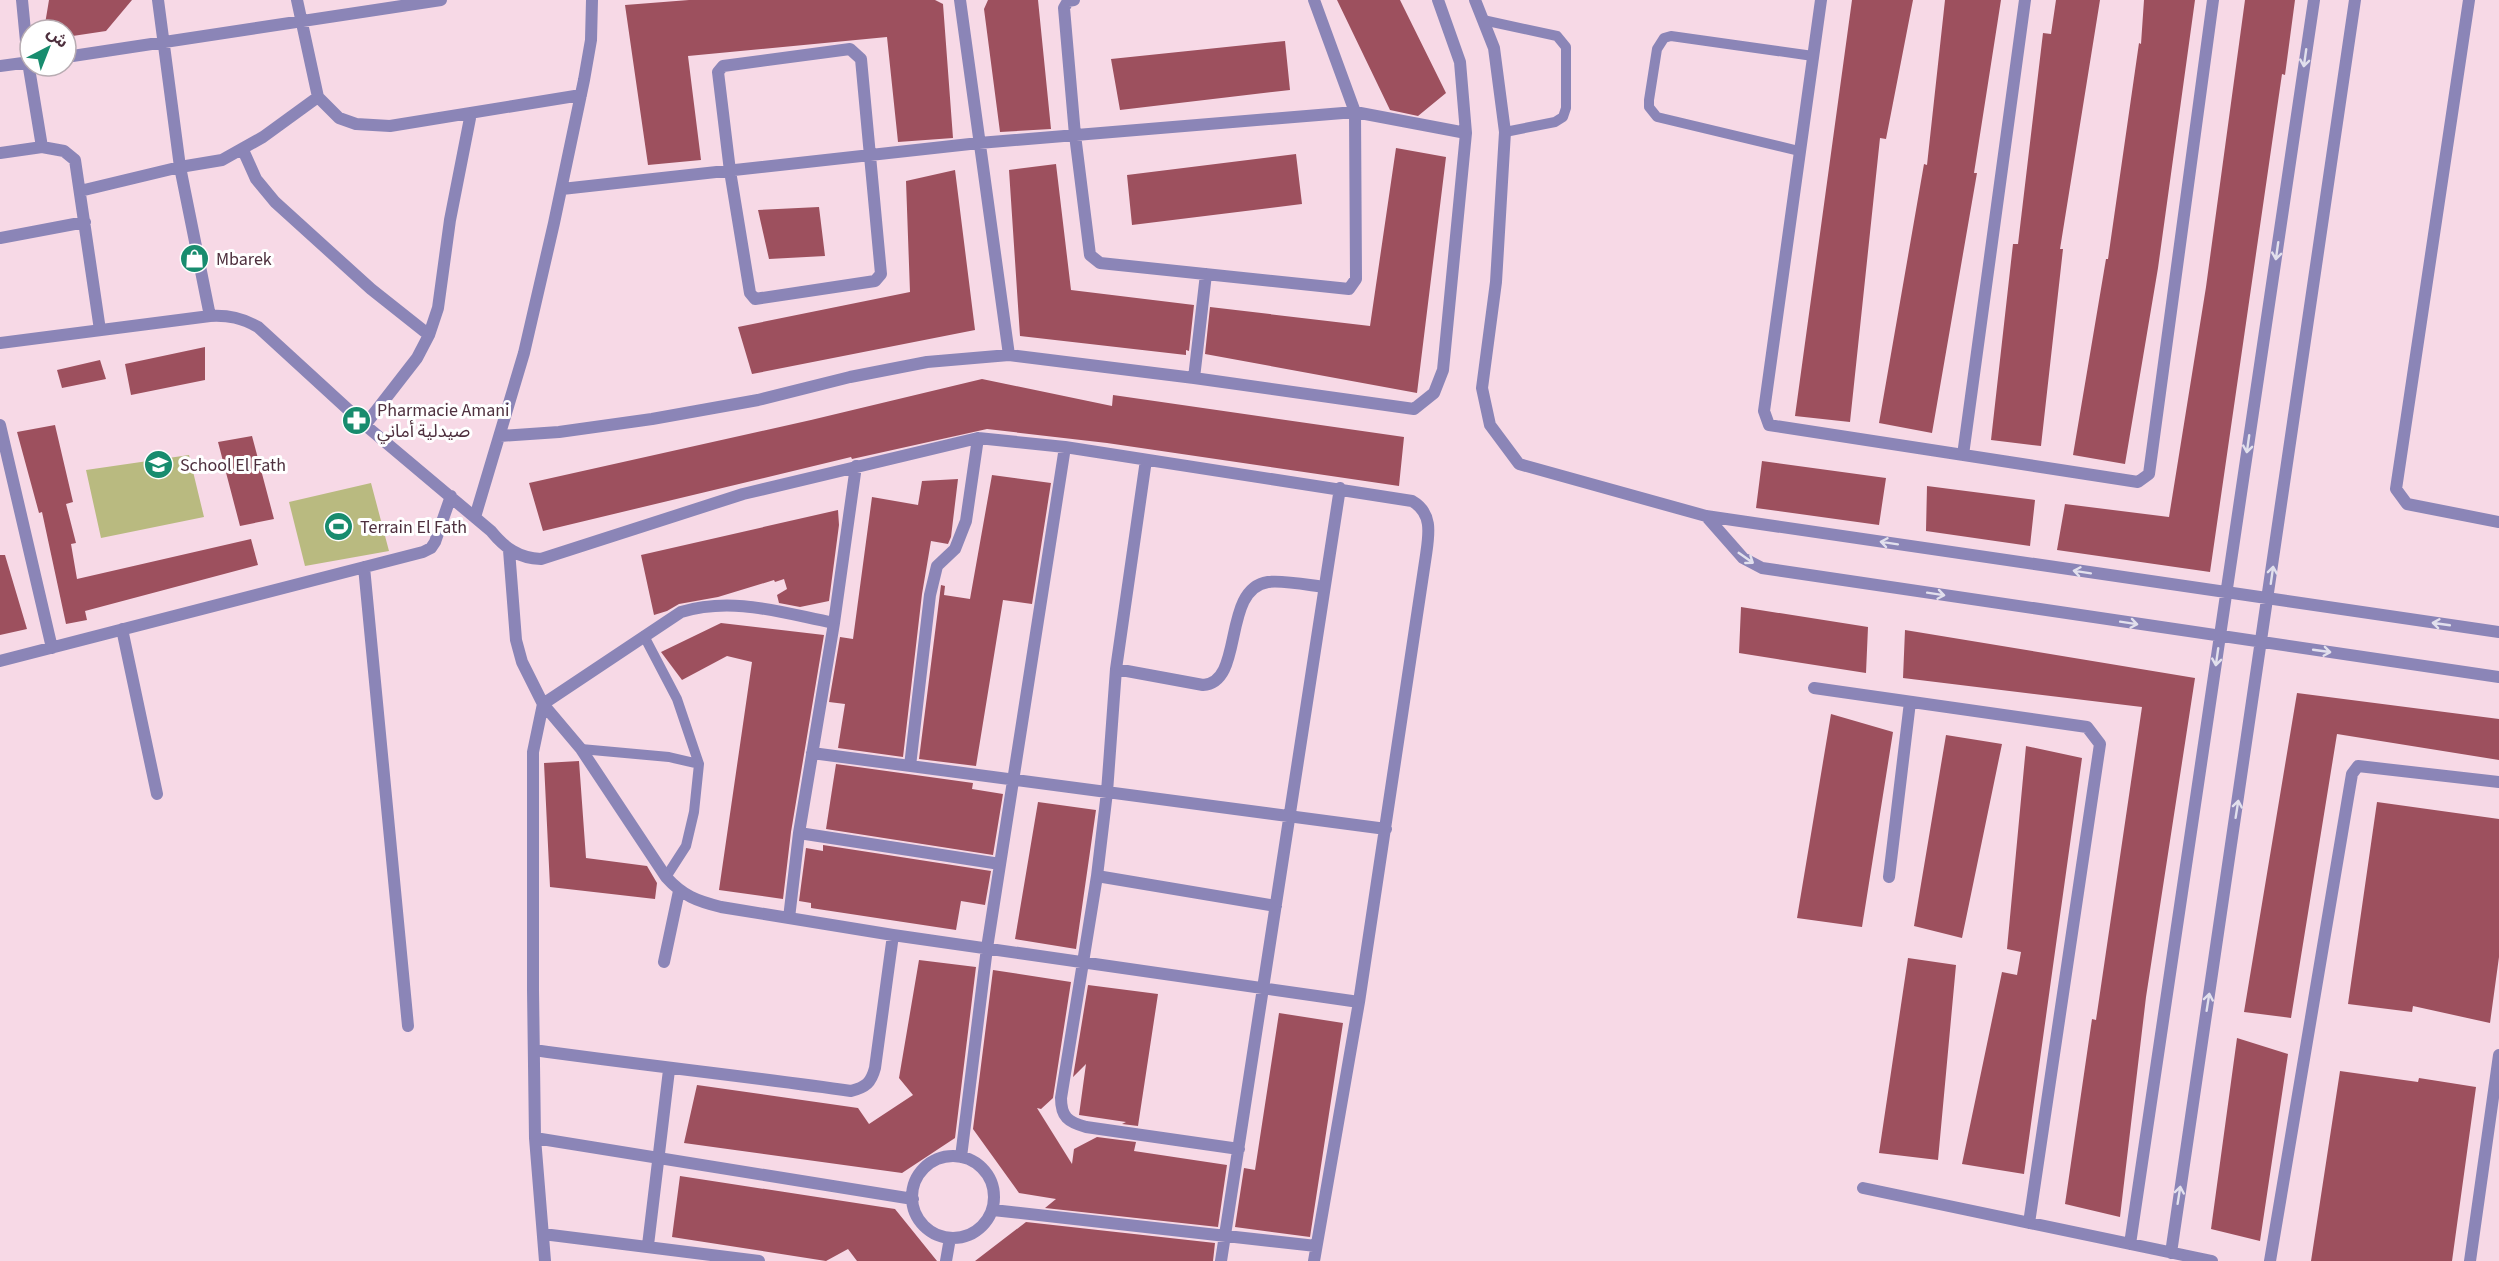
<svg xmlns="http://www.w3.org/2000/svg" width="2499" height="1261" font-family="'Source Sans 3','Noto Sans Arabic',sans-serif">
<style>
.green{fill:#b9ba80}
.building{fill:#9d505e}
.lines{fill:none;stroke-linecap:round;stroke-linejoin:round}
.lane{stroke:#8b85b7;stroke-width:10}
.street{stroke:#8b85b7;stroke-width:12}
.oneway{stroke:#e2e0ed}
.labels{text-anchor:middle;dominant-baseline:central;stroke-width:6;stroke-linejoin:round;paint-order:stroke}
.poi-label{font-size:18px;fill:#4e303e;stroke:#fff;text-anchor:start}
</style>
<rect width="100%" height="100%" fill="#f7d9e6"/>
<path class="green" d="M189 455 204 517 101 538 86 470Z
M371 483 389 551 305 566 289 502Z"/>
<path class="building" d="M49 0H132L106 31 66 37V30H44Z
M689 0H935L943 4 953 138 898 142 887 37 688 56 701 160 648 165 625 5Z
M988 0H1038L1051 129 1000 132 984 9Z
M1337 0H1400L1446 93 1418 116 1390 110Z
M1852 0H1913L1886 139 1880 138 1850 422 1795 416Z
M1945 0H2001L1974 173H1977L1932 433 1879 423 1924 164 1927 165Z
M2056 0H2100L2060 249H2063L2041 446 1991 440 2013 244H2018L2043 33 2051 34Z
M2144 0H2195L2158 268 2125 464 2073 455 2106 259H2108L2139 43 2141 44Z
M2245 0H2295L2285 75 2282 74 2210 572 2057 550 2065 504 2169 517 2206 287Z
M1285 41 1290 90 1120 110 1111 59Z
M1396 148 1446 157 1417 393 1205 354 1210 307 1370 326Z
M1296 154 1302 204 1132 225 1127 175Z
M1056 164 1071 290 1194 305 1189 351 1186 350V355L1020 336 1009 170Z
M955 170 975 330 752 374 738 327 910 292 906 181Z
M819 207 825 256 769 259 758 210Z
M205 347V380L131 395 125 364Z
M100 360 106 379 62 388 57 370Z
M982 379 1112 406 1113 395 1404 437 1399 486 1107 443 987 429 852 459 851 457 543 531 529 483 811 420Z
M55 425 73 502 66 504 76 543 71 544 77 579 251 539 258 565 85 611 87 620 66 624 42 512 39 513 17 432Z
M252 436 274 519 240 526 218 442Z
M1762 461 1886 478 1879 525 1756 508Z
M992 475 1051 483 1032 604 1003 600 976 766 919 759 941 585 945 586 944 595 970 599Z
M958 479 951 537 948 544 931 541 922 594 903 757 838 748 845 704 829 702 840 637 853 639 872 497 918 505 922 481Z
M1927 486 2035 500 2030 546 1926 531Z
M838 510 839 525 829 601 800 607 779 603 777 595 787 589 784 579 775 582 774 580 718 597 679 604 667 611 654 615 641 555Z
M0 555H5L27 629 0 635Z
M1741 607 1868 627 1866 673 1739 653Z
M721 623 824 635 791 832 783 899 719 890 752 662 727 656 682 680 661 652Z
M1905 630 2195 678 2146 997 2120 1217 2065 1204 2092 1019 2096 1020 2142 707 1903 678Z
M2297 693 2499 719V760L2337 734 2291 1018 2244 1012Z
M1831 714 1893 732 1862 927 1797 918Z
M1946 735 2002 744 1962 938 1914 926Z
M2026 746 2082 758 2024 1174 1962 1164 2002 972 2017 975 2021 952 2007 949Z
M579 761 586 858 647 866 657 883 655 899 550 887 544 763Z
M836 764 973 783 972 789 1003 794 993 855 826 829Z
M1038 802 1096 810 1076 949 1015 939Z
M2377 802 2499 819V957L2490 1023 2413 1006 2412 1012 2348 1004Z
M823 845 991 871 985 905 961 901 956 930 811 908V903L799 901 806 848 823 851Z
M1908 958 1956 965 1938 1160 1879 1153Z
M919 960 976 967 955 1138 902 1173 684 1143 697 1085 858 1108 869 1124 913 1095 899 1078Z
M993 970 1071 982 1053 1098 1041 1109 1037 1108 1072 1164 1074 1149 1097 1137 1136 1142 1134 1151 1227 1165 1218 1227 1045 1208 1056 1199 1019 1193 973 1129Z
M1088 985 1158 994 1138 1126 1122 1124 1126 1122 1079 1115 1086 1064 1073 1077Z
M1279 1013 1343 1023 1310 1237 1235 1227 1244 1168 1255 1170Z
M2237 1038 2288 1054 2260 1241 2211 1229Z
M2340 1071 2418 1082 2419 1078 2476 1087 2452 1261H2311Z
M680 1176 895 1209 937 1261H857L848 1249 826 1261 672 1237Z
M1026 1222 1215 1243 1213 1261H975Z"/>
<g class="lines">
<path class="lane" d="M1483 20 1557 36 1566 47V108L1563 117 1555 122 1505 132
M1799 151 1657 117 1649 107V100L1657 49 1664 38 1671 36 1813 56
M644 636 677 699 699 764
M581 749 669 757 699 764 694 812 686 846 666 877"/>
<path class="street" d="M158 0 180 167 210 316
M297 0 318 97 339 118 356 124 390 126 581 95
M960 0 1009 355
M1074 0 1068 1 1064 8 1075 135 1090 255 1100 263 1349 289 1356 279 1355 112 1314 0
M1475 0 1494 48 1505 132 1496 282 1482 388 1490 425 1519 464 1706 516 2499 632
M1821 0 1764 411 1769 425 2138 482 2149 474 2213 0
M2469 0 2396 489 2407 504 2499 522
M850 49 861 59 881 274 875 281 755 299 750 293 730 171 718 72 723 66Z
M66 57 441 0
M0 66 30 62
M42 147 64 151 75 160 100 330
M243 150 256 179 275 202 371 289 429 335
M0 153 42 147 28 62 22 0
M562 189 979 143 1355 112 1466 133
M80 191 180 167 222 160 263 137 318 97
M0 238 85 222
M0 343 210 316C229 315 242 318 258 327L365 425 491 531C505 548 518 558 541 559L743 494 978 438 1065 447 1412 501C1433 513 1429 534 1426 555L1359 1002 1314 1261
M1194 378 1206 274
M0 425 52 648
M365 425 417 358 429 335 438 308 450 220 471 113
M500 436 559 432 652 419 758 400 850 377 927 362 1009 355 1194 378 1414 409 1434 393 1443 370 1466 133 1460 62 1438 0
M1963 455 2025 0
M1146 460 1116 669 1107 792 1097 876 1061 1098C1061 1117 1068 1122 1086 1127L1239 1149
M1706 516 1743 558 1762 568 2499 677
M475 517 524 353 554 223 584 80 591 40 592 0
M509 550 516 640 522 662 543 704 581 749 666 877C683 896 697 901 721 907L893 935 1359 1002
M364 567 408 1026
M122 629 157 794
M0 661 423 552 431 548 435 542 451 496
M1116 669 1203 685C1245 683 1221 589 1268 582 1283 580 1308 585 1324 587
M1814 688 2087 727 2100 744 2029 1223
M812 753 1386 829
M910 766 930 595 937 566 955 549 966 521 978 438
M799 833 1000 864
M1097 876 1276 906
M1889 877 1910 702
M789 918 799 833 834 623 856 466
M664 962 679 891
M534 1050C640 1065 746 1076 851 1091 866 1087 871 1083 875 1068L893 935
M535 1138 913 1199
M912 1197a41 41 0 1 1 82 0a41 41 0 1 1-82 0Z
M961 1157 987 948 1065 447
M1863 1188 2212 1261
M993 1210 1316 1246
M543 1234 759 1261
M2130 1244 2314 0
M648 1245 669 1070
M2171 1253 2355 0
M545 1261 535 1138 533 990V752L543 704 681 612C733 596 782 613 834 623
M946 1261 950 1238
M1221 1261 1340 488
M2270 1261 2352 774 2358 766 2499 782
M2470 1261 2499 1055"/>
</g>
<defs><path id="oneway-shaft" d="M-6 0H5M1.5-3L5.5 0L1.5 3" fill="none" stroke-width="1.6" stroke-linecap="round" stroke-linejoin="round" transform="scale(1.5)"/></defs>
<g class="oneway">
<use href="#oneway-shaft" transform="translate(2305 58) rotate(98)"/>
<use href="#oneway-shaft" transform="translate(2277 251) rotate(98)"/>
<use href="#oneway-shaft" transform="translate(2248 444) rotate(98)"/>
<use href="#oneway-shaft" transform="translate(1889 543) rotate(-171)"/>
<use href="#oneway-shaft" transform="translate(1746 558) rotate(35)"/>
<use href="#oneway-shaft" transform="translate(2082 572) rotate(-171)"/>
<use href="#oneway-shaft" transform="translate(2272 575) rotate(-82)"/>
<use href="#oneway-shaft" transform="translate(1936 594) rotate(9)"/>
<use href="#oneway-shaft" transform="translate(2129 623) rotate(9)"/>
<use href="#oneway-shaft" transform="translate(2441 624) rotate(-172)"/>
<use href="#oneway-shaft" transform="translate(2322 651) rotate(8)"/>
<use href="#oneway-shaft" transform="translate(2217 657) rotate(98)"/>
<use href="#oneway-shaft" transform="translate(2237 809) rotate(-81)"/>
<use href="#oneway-shaft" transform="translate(2208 1002) rotate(-81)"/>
<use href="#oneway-shaft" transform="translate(2179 1195) rotate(-81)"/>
</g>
<defs>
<symbol id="shop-disc" viewBox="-11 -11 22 22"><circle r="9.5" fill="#188c6e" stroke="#fff"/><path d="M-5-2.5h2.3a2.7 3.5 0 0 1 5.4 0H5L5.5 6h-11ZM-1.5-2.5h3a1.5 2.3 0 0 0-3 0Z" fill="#fff"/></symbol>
<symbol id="pharmacy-disc" viewBox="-11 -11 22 22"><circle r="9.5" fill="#188c6e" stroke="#fff"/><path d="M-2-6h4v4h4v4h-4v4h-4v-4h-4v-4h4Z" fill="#fff"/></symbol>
<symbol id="school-disc" viewBox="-11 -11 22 22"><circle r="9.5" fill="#188c6e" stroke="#fff"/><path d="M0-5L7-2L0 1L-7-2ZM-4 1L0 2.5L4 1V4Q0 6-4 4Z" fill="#fff"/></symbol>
<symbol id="stadium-disc" viewBox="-11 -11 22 22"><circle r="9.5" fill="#188c6e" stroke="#fff"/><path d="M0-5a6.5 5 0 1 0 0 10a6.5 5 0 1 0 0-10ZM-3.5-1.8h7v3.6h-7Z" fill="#fff"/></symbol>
</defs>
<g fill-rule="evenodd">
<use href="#shop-disc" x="178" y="242" width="33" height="33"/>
<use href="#pharmacy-disc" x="340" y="404" width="33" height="33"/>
<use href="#school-disc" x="142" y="448" width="33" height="33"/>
<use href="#stadium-disc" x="322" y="510" width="33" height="33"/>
</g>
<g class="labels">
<g class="poi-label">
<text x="216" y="259">Mbarek</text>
<text x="377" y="410">Pharmacie Amani<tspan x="377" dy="21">صيدلية أماني</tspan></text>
<text x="180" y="465">School El Fath</text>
<text x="360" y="527">Terrain El Fath</text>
</g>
</g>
<g transform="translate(48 48) rotate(42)"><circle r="28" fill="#ffffff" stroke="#b8acb2" stroke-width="1.5"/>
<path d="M0-4.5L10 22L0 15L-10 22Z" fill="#188c6e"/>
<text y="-9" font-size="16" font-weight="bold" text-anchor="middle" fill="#4e303e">ش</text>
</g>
</svg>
